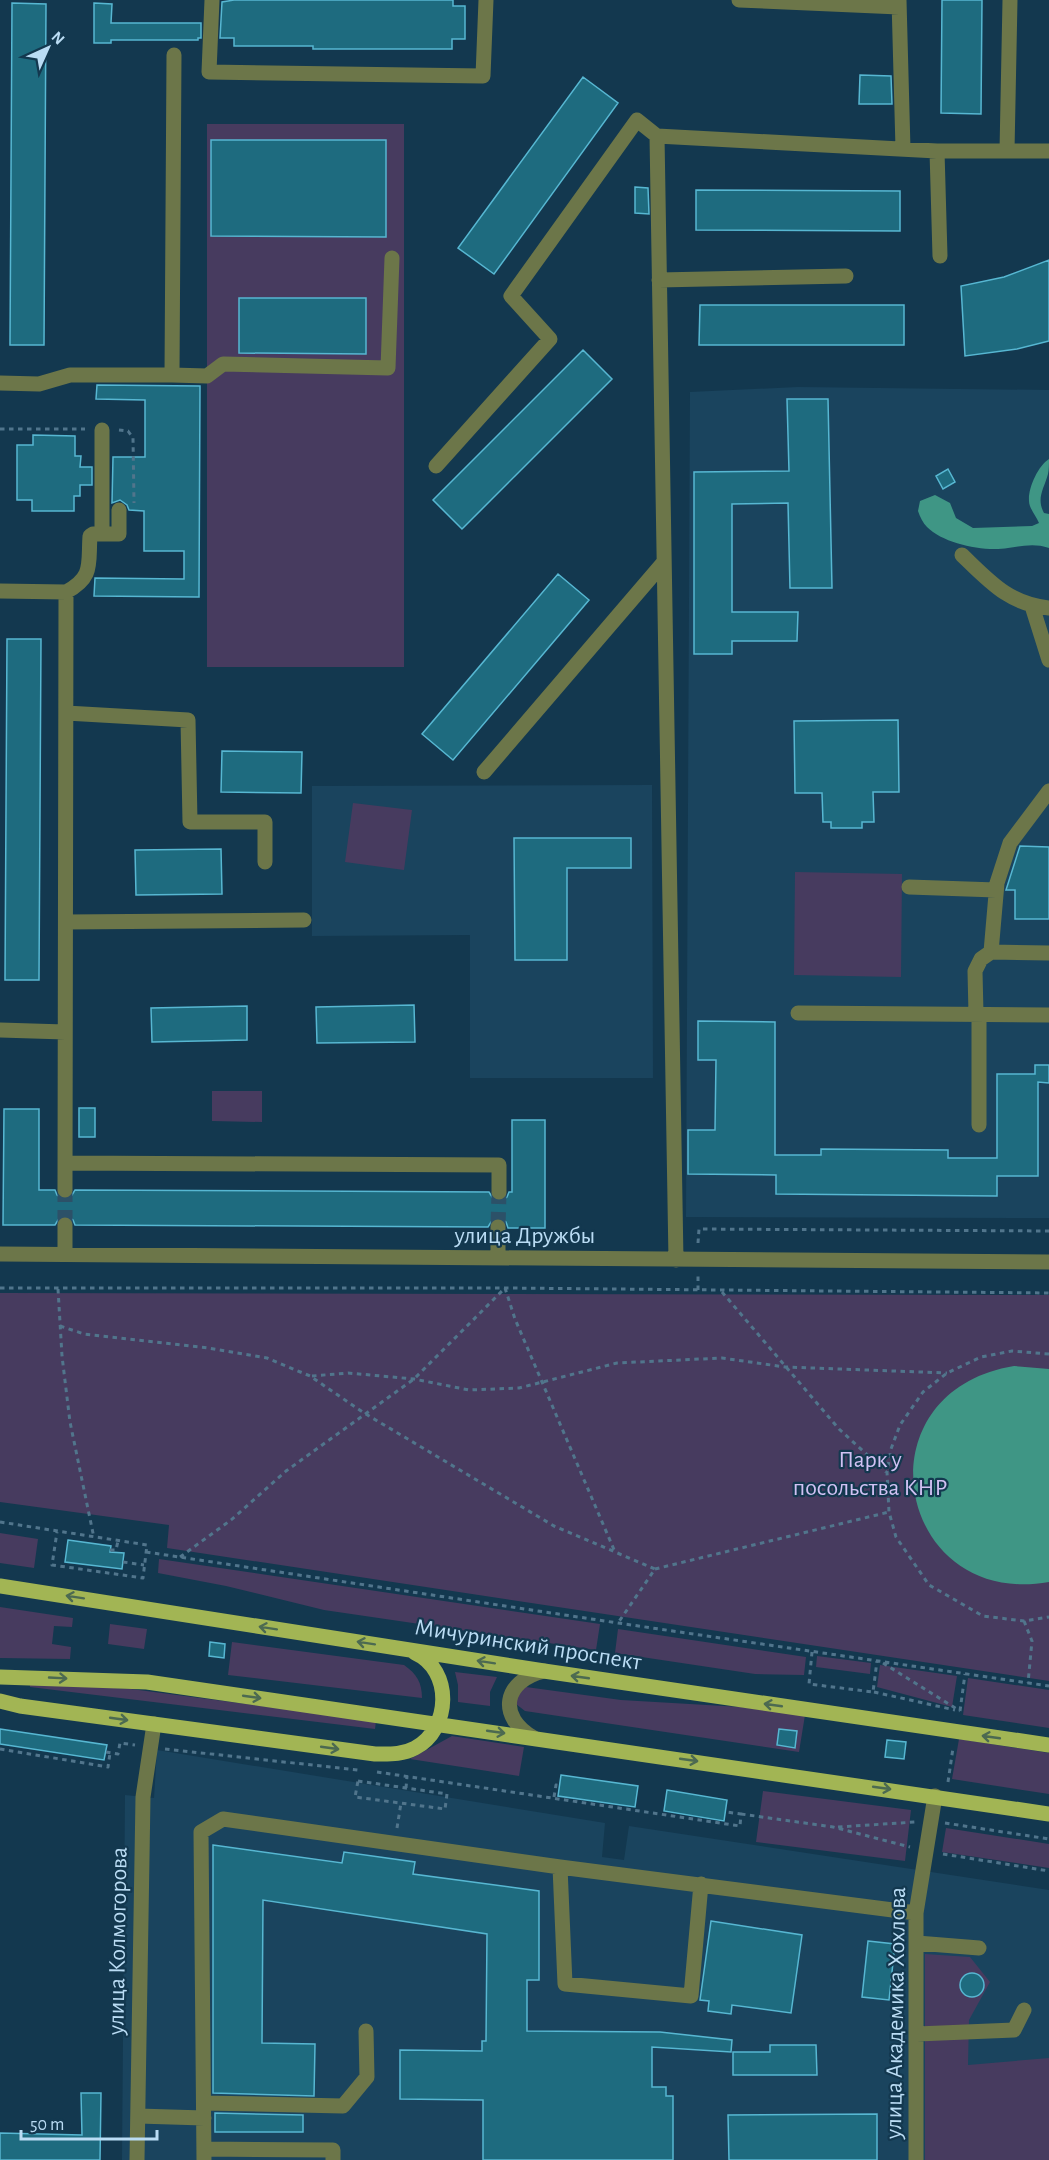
<svg xmlns="http://www.w3.org/2000/svg" width="1049" height="2160" font-family="'Alegreya Sans',sans-serif">
<style>
.built{fill:#1a445e}
.green{fill:#473b5f}
.water{fill:#3f9685}
.building{fill:#1e6b7f;stroke:#57b7d2;stroke-width:1.5}
.lines{fill:none;stroke-linecap:round;stroke-linejoin:round}
.minor-tunnel{stroke:#2c5168;stroke-width:15;stroke-dasharray:15 8;stroke-linecap:butt}
.path{stroke:#51758c;stroke-width:3;stroke-dasharray:4.5 4.5;stroke-linecap:butt}
.minor{stroke:#6c7649;stroke-width:15}
.major{stroke:#a2b554;stroke-width:15}
.oneway{stroke:#4c6a51}
.labels{text-anchor:middle;dominant-baseline:central;stroke-width:4.5;stroke-linejoin:round;paint-order:stroke}
.street-label{font-size:24px;fill:#badcf4;stroke:#13384f}
.park-label{font-size:24px;fill:#d1c1f3;stroke:#13384f}
</style>
<rect width="100%" height="100%" fill="#13384f"/>
<path class="built" d="M798 387 1049 390V1218L686 1217 690 392Z
M652 785 653 1078H470V935L312 936V786Z
M157 1750 605 1823 602 1857 624 1860 629 1826 1049 1890V2160H122L125 1795 154 1798Z"/>
<path class="green" d="M207 124H404V667H207Z
M353 803 412 810 404 870 345 862Z
M795 872 902 874 901 977 794 975Z
M212 1091H262V1122L212 1121Z
M0 1293 1049 1295V1681L167 1548 169 1525 0 1502Z
M0 1533 38 1539 34 1568 0 1563Z
M159 1559 600 1624 596 1650 324 1610 226 1586 158 1573Z
M0 1607 73 1618 72 1627 54 1626 52 1644 71 1647 70 1659 0 1658Z
M110 1624 147 1629 144 1649 108 1644Z
M618 1629 806 1657 804 1675 755 1674 615 1653Z
M232 1642 404 1665C417 1674 422 1683 422 1698L228 1675Z
M817 1656 871 1663 870 1674 816 1667Z
M880 1665 957 1676 952 1707 877 1687Z
M455 1672 497 1677 490 1692V1706L458 1702V1685Z
M968 1678 1049 1690V1728L963 1715Z
M30 1683 131 1689 376 1721 375 1729 30 1687Z
M526 1687 621 1700 741 1707 805 1715 799 1752 525 1711 516 1704V1694Z
M452 1736 524 1747 519 1776 410 1759Z
M959 1739 1049 1753V1794L952 1779Z
M763 1791 911 1810 905 1861 756 1842Z
M946 1828 1049 1844V1868L942 1852Z
M925 1954 970 1957 990 1982 969 2020 968 2065 1049 2058V2160H925Z"/>
<path class="water" d="M1049 459C1049 464 1049 470 1048 474 1044 489 1036 498 1044 513L1049 514V548C1034 543 1023 546 1008 548 984 552 944 544 927 527 923 523 920 517 918 511L920 501 935 495 950 503 956 518 973 528 1032 526 1039 523C1036 516 1029 508 1029 501 1028 488 1038 466 1049 459Z
M1014 1366 1049 1369V1582C896 1609 856 1392 1014 1366Z"/>
<path class="building" d="M234 0H453V6H465V39H452V49H313V46H234V38H220L222 2Z
M942 0H982L981 114 941 113Z
M12 3 46 4 44 345H10Z
M94 3 112 4 111 23H201V38H198V40H111V43H94Z
M860 75 891 76 892 104H859Z
M583 77 618 103 494 274 458 248Z
M211 140H386V237L211 236Z
M635 187 648 188 649 214 635 213Z
M696 190 900 191V231L696 230Z
M1049 260V341L1017 349 965 356 961 286 1004 277Z
M239 298H366V354L239 353Z
M700 305H904V345H699Z
M583 350 612 379 462 529 433 500Z
M97 385 200 386 199 597 94 596 95 578 184 579V551H144V511L129 510 127 505 120 500 112 503 113 457H145V400L96 399Z
M787 399H828L832 588H790L788 503 732 504V612H798L797 641H732V654H694V472L789 471Z
M33 435 75 436V456H81L80 467H92V485H80V496H74V511H32V500H17V445H33Z
M948 469 955 482 943 489 936 476Z
M558 574 589 600 453 760 422 734Z
M7 639H41L39 980H5Z
M898 720 899 792H873L874 822H862V828H831V822H823L822 793H795L794 721Z
M222 751 302 752 301 793 221 792Z
M514 838H631V868H567V960H515Z
M1020 846 1049 847V919H1015V890H1006Z
M221 849 222 894 136 895 135 850Z
M414 1005 415 1042 317 1043 316 1007Z
M247 1006V1040L152 1042 151 1008Z
M698 1021 775 1022V1155H821V1149L948 1150V1158H997V1074H1035V1065H1049V1083L1038 1082V1176H997V1196L776 1194V1175L688 1174V1130H715L716 1060H698Z
M79 1108H95V1137H79Z
M4 1109H39V1190H55L57 1195 64 1200 70 1198 75 1190 489 1192 494 1200 500 1202 507 1197 509 1192H512V1120H545V1228H508L506 1222 499 1217 493 1219 488 1227 75 1225 73 1220 66 1215 60 1217 55 1225H3Z
M68 1540 111 1546 110 1552 124 1553 122 1569 65 1562Z
M210 1642 225 1644 224 1658 209 1656Z
M0 1729 107 1745 104 1760 0 1744Z
M779 1729 797 1731 795 1748 777 1745Z
M887 1740 906 1742 904 1759 885 1757Z
M561 1775 638 1786 635 1807 558 1796Z
M667 1790 727 1800 724 1821 664 1811Z
M213 1845 342 1863 344 1852 415 1862 413 1874 539 1891V1980H527V2031L660 2032 732 2040 731 2052 652 2047V2087H666V2096H673V2160H483V2100L400 2099V2050L482 2051V2041H486L487 1934 263 1900 262 2043 315 2044 314 2096 213 2093Z
M711 1921 802 1935 791 2013 732 2005 731 2014 708 2011 709 2001 700 2000Z
M868 1941 895 1944 889 2000 862 1997Z
M960 1985a12 12 0 1 1 24 0a12 12 0 1 1-24 0Z
M770 2045H816L817 2075H733V2052H770Z
M81 2093H101L100 2160H0V2133L82 2135Z
M215 2113 303 2115V2132H215Z
M877 2114V2160H729L728 2115Z"/>
<g class="lines">
<path class="minor-tunnel" d="M65 1225V1190
M498 1227 499 1192"/>
<path class="path" d="M0 429H85
M119 430 128 431 133 438 134 503
M698 1243 699 1229 1049 1231
M0 1288H505L1049 1293
M58 1289 62 1356 70 1422 94 1538
M698 1290V1274
M722 1292 839 1429 886 1472
M60 1326 84 1334 208 1348 267 1358 310 1376 364 1413 554 1526 655 1569 618 1623
M1049 1354 1012 1351 981 1357 947 1373 923 1392 900 1425 891 1449 887 1472 889 1512 896 1537 929 1585 983 1616 1024 1621 1049 1617
M312 1376 348 1373 414 1379 469 1390 519 1388 617 1363 722 1358 785 1367 947 1373
M0 1522 147 1545 143 1578 52 1565 57 1532
M110 1550H116L118 1541
M146 1552 618 1623 1049 1686
M180 1557 231 1520 286 1471 414 1379 505 1288 515 1319 615 1552
M123 1562 144 1565
M655 1569 889 1512
M1024 1621 1032 1641 1028 1683
M812 1652 809 1684 873 1692 877 1661
M883 1663 960 1711
M874 1692 955 1710
M960 1711 965 1674
M0 1749 108 1767 110 1753
M165 1749 358 1770
M106 1752 118 1754 120 1743 135 1745
M377 1772 740 1826 741 1814 726 1812
M358 1781 447 1794 445 1809 355 1797Z
M948 1782 953 1748
M406 1788 407 1776
M554 1797 556 1785 560 1786
M741 1814 833 1827 910 1847
M945 1823 1049 1839
M838 1827 915 1822
M397 1828 401 1803
M943 1854 1049 1871"/>
<path class="minor" d="M212 0 209 72 483 76 486 0
M739 0 899 7
M899 0 903 149
M937 151 940 256
M1007 151 1010 0
M659 280 846 276
M172 375 207 376 223 364 388 368 392 258
M0 383 39 384 70 375H172L174 55
M436 466 550 339 511 296 637 120 657 136
M102 534V430
M962 555C990 582 1009 604 1049 608
M0 591 66 592C94 577 88 564 90 536L93 534H119V510
M1032 606 1049 660
M66 713 188 720 190 822H265V862
M484 772 664 562
M909 887 996 890
M66 922 304 920
M991 952 997 883 1010 843 1049 791
M798 1013 1049 1015
M976 1014 975 971 981 959 991 952 1049 953
M0 1030 65 1032
M979 1125V1014
M65 1163 499 1165V1192
M65 1190 66 592
M0 1254 1049 1262
M65 1254V1225
M498 1258V1227
M676 1260 657 136 937 151H1049
M534 1738C497 1717 503 1681 544 1671
M560 1867 565 1984 691 1996 701 1884
M917 1943 979 1948
M917 2034 1014 2030 1024 2010
M204 2103 343 2106 367 2077 366 2031
M138 2116 204 2118
M204 2149 333 2150V2160
M137 2160 143 1797 154 1724
M204 2160 201 1832 223 1819 560 1867 916 1913
M916 2160V1913L935 1796"/>
<path class="major" d="M0 1586 544 1671 1049 1745
M0 1677 147 1682 1049 1814
M0 1701 20 1706 375 1754C389 1754 402 1755 415 1748 451 1729 453 1670 415 1653"/>
</g>
<defs><path id="oneway-shaft" d="M-6 0H5M1.5-3L5.5 0L1.5 3" fill="none" stroke-width="1.6" stroke-linecap="round" stroke-linejoin="round" transform="scale(1.5)"/></defs>
<g class="oneway">
<use href="#oneway-shaft" transform="translate(75 1597) rotate(-171)"/>
<use href="#oneway-shaft" transform="translate(268 1628) rotate(-171)"/>
<use href="#oneway-shaft" transform="translate(366 1643) rotate(-171)"/>
<use href="#oneway-shaft" transform="translate(486 1662) rotate(-171)"/>
<use href="#oneway-shaft" transform="translate(580 1677) rotate(-172)"/>
<use href="#oneway-shaft" transform="translate(58 1678) rotate(3)"/>
<use href="#oneway-shaft" transform="translate(252 1697) rotate(8)"/>
<use href="#oneway-shaft" transform="translate(773 1705) rotate(-172)"/>
<use href="#oneway-shaft" transform="translate(119 1719) rotate(8)"/>
<use href="#oneway-shaft" transform="translate(496 1732) rotate(8)"/>
<use href="#oneway-shaft" transform="translate(991 1737) rotate(-172)"/>
<use href="#oneway-shaft" transform="translate(330 1748) rotate(8)"/>
<use href="#oneway-shaft" transform="translate(689 1760) rotate(8)"/>
<use href="#oneway-shaft" transform="translate(882 1788) rotate(8)"/>
</g>
<g class="labels">
<g class="street-label">
<text x="525" y="1236">улица Дружбы</text>
<text transform="translate(528 1645) rotate(9)">Мичуринский проспект</text>
<text transform="translate(118 1941) rotate(-89)">улица Колмогорова</text>
<text transform="translate(896 2013) rotate(-89)">улица Академика Хохлова</text>
</g>
<g class="park-label">
<text x="870" y="1460">Парк у<tspan x="870" dy="28">посольства КНР</tspan></text>
</g>
</g>
<g transform="translate(48 48) rotate(45)" stroke="#13384f" stroke-width="4.5" paint-order="stroke">
<path d="M0-4.5L10 22L0 15L-10 22Z" fill="#badcf4"/>
<text y="-9" font-size="16" font-weight="bold" text-anchor="middle" fill="#badcf4">N</text>
</g>
<path d="M21 2130v9h136v-9" fill="none" stroke="#badcf4" stroke-width="3"/>
<text x="30" y="2130" font-size="18" fill="#badcf4" stroke="#13384f" stroke-width="4.5" paint-order="stroke">50 m</text>
</svg>
